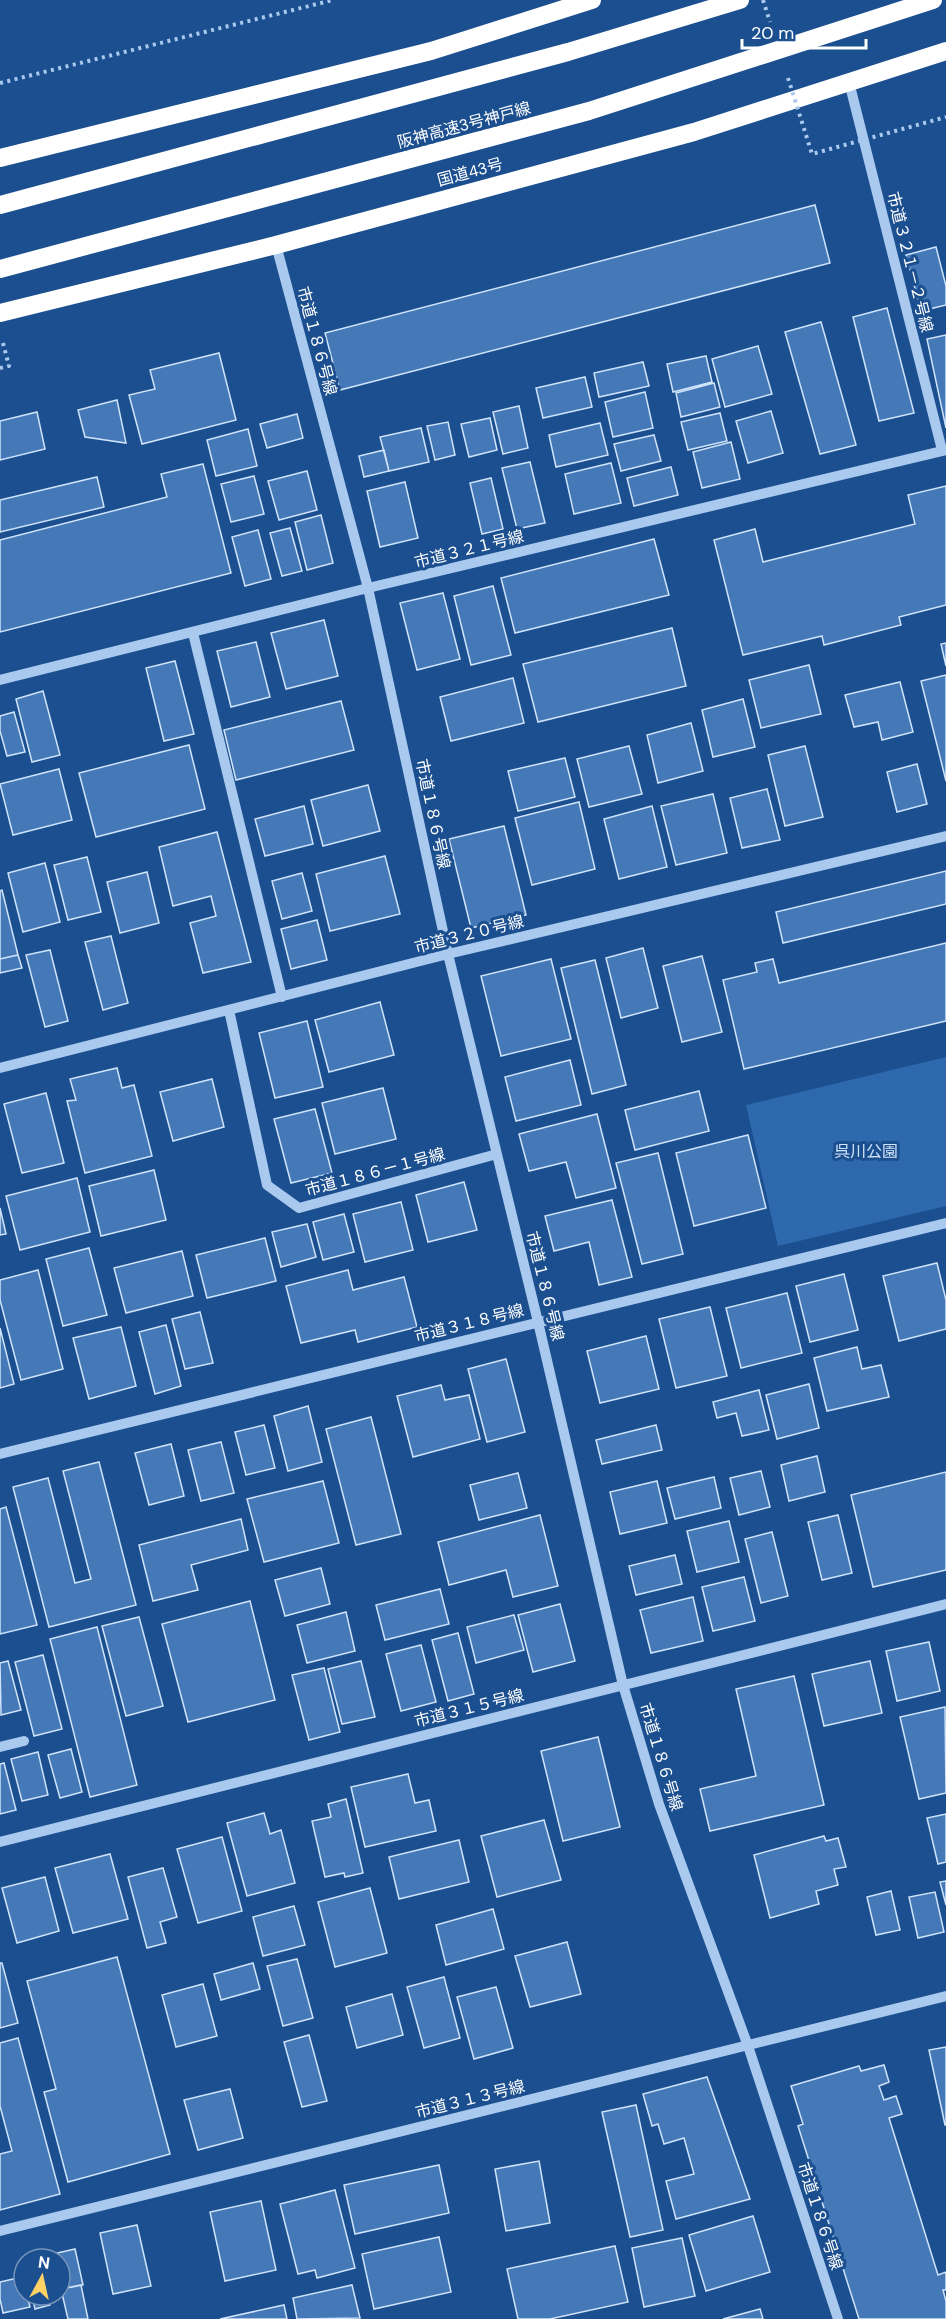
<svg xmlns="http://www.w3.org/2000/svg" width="946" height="2319" font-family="'DM Sans','Noto Sans JP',sans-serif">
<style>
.green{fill:#2e69ad}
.building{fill:#4478b7;stroke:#cfe3fa;stroke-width:1.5}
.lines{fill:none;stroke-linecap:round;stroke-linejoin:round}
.path{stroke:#a9c9ee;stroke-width:4;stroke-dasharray:3 4.5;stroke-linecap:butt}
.minor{stroke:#a9c9ee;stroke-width:10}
.highway{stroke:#fff;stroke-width:18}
.path-bridge{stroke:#a9c9ee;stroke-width:4;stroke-dasharray:3 4.5;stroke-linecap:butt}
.highway-bridge{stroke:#fff;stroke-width:18}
.labels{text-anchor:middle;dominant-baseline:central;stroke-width:6;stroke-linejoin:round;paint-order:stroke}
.street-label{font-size:16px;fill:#fff;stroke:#1b4f8f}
.park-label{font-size:16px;fill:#cfe3fa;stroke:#1b4f8f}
</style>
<rect width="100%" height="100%" fill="#1b4f8f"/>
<path class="green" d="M946 1057V1206L778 1246 746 1105Z"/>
<path class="building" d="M815 205 830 263 340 390 325 333Z
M936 247 946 286V305L921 311 906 255Z
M887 308 914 413 879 421 853 317Z
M821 322 856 445 820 454 785 332Z
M946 335V428L927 339Z
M758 346 772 394 725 407 712 359Z
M219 353 236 420 142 444 129 395 155 389 150 370Z
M706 356 712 382 673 392 667 364Z
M643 362 649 386 599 397 594 373Z
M585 377 592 407 543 418 536 388Z
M714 383 720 407 681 417 676 393Z
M645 392 653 428 613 437 605 402Z
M117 400 126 443 85 437 78 410Z
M519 406 528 448 503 454 493 412Z
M771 411 783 453 748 463 736 421Z
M37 412 45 449 0 460V421Z
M720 413 727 441 688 450 681 422Z
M297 414 303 438 267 448 260 424Z
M490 418 497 450 469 457 461 424Z
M448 422 455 455 435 460 427 426Z
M600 423 608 455 556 467 549 435Z
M421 428 429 462 389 471 380 437Z
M248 429 257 466 216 476 207 440Z
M654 435 661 461 621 471 614 444Z
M731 442 740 479 702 488 693 452Z
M384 450 389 471 364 477 359 456Z
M530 462 545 523 517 529 502 468Z
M611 463 621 503 574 514 565 474Z
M203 464 231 573 0 632V540L167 497 161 474Z
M671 467 678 495 634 506 627 478Z
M307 471 317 510 279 520 268 481Z
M254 476 264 514 231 522 221 484Z
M97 477 104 507 0 532V500Z
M491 478 503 529 482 534 470 483Z
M405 482 418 538 380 547 367 491Z
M946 486V605L899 617 901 625 824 645 822 636 743 655 714 540 755 529 763 562 915 524 908 495Z
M321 515 333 563 307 570 295 522Z
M290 528 302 571 282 576 270 533Z
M258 530 271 579 245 586 232 537Z
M654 539 669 595 515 633 501 578Z
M493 586 511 655 471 665 454 596Z
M443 593 460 659 417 670 400 603Z
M324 620 338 676 286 689 271 633Z
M672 628 686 686 538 722 523 664Z
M256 642 270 697 231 707 217 651Z
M946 643V666L941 644Z
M175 661 194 734 164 741 146 668Z
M809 665 821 714 761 728 749 680Z
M946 675V781L921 681Z
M513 678 524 723 451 741 440 697Z
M900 682 913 732 882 740 878 722 854 727 845 695Z
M43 691 60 755 32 762 16 699Z
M743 699 755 747 713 757 702 710Z
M341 701 354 750 236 780 224 730Z
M14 712 25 752 7 756 0 731V716Z
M691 723 703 771 658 783 647 735Z
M189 745 205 809 96 837 79 773Z
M629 746 642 794 589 807 577 759Z
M805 746 823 817 785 826 768 755Z
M565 758 575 797 518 811 508 771Z
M917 764 927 804 897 812 887 772Z
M59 769 72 820 13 835 0 784Z
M368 785 380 831 323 846 311 800Z
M767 789 780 840 742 848 730 798Z
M713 794 727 853 676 865 661 806Z
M579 802 595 869 532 885 515 818Z
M304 806 313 844 265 856 255 819Z
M652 806 667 867 619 879 604 819Z
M504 826 526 915 471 928 449 839Z
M217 832 251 962 203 973 190 923 216 916 211 896 173 906 159 847Z
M385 856 400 914 330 931 316 874Z
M87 857 101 912 68 920 54 865Z
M45 863 60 922 23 932 8 873Z
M946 871V904L783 943 776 912Z
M147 872 159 923 120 933 107 882Z
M302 873 312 911 282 919 272 881Z
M2 890 18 955 0 959V891Z
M317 920 327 960 291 969 281 929Z
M111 936 128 1003 103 1010 85 942Z
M946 943V1021L744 1069 723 980 757 972 755 963 773 959 779 983Z
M643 948 658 1008 621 1018 606 958Z
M50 950 68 1021 45 1027 26 955Z
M18 955 22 968 0 973V959Z
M702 956 722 1032 682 1042 663 966Z
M551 959 571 1039 501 1056 481 976Z
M595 960 626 1085 592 1094 561 968Z
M380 1002 394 1055 329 1072 315 1020Z
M307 1021 323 1087 275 1098 259 1033Z
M570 1060 581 1105 516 1121 505 1077Z
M117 1068 122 1088 134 1085 152 1156 85 1173 67 1101 76 1100 70 1079Z
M212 1079 224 1127 173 1141 160 1092Z
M383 1088 396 1139 335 1154 322 1103Z
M699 1091 709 1131 635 1150 625 1110Z
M46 1093 64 1163 22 1173 4 1104Z
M315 1109 332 1173 291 1183 274 1119Z
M597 1114 616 1188 576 1198 566 1162 529 1171 519 1134Z
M748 1135 766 1208 694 1226 676 1153Z
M658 1153 683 1254 642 1264 616 1163Z
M154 1170 166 1220 101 1236 89 1186Z
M77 1178 90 1232 20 1250 6 1196Z
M464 1182 477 1230 428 1242 416 1195Z
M612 1200 632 1277 599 1285 589 1242 554 1251 545 1216Z
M401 1202 413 1250 365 1262 353 1214Z
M0 1208 6 1234 0 1235Z
M344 1214 354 1252 323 1260 313 1222Z
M307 1224 316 1257 281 1267 272 1232Z
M265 1238 276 1281 207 1298 196 1255Z
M89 1248 107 1315 63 1326 46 1259Z
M182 1251 193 1296 126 1313 114 1268Z
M937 1263 946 1300V1329L899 1341 883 1276Z
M38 1270 63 1369 21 1380 0 1300V1280Z
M348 1270 353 1290 404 1277 417 1327 358 1342 355 1330 301 1343 286 1286Z
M844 1274 858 1330 810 1342 796 1286Z
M787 1293 802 1353 741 1368 726 1308Z
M710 1307 727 1376 676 1388 659 1319Z
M200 1312 213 1363 185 1369 172 1319Z
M166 1325 181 1386 155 1394 139 1332Z
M121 1327 136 1386 89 1399 73 1338Z
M0 1328 14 1384 0 1388Z
M646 1336 659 1389 600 1403 587 1351Z
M857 1347 862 1369 881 1365 889 1397 827 1411 814 1358Z
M506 1359 525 1432 487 1442 468 1369Z
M809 1384 819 1428 777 1439 766 1395Z
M441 1385 445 1400 469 1395 480 1439 413 1457 397 1396Z
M759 1390 769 1430 742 1436 736 1413 717 1418 713 1402Z
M308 1406 322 1462 288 1471 274 1416Z
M371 1417 401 1534 356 1545 326 1429Z
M264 1425 275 1468 246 1475 235 1432Z
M656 1425 662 1450 602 1464 596 1440Z
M221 1442 234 1493 201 1501 188 1450Z
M171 1444 184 1496 149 1505 135 1453Z
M817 1456 825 1492 789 1501 781 1465Z
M99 1462 136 1605 49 1627 13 1487 48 1478 75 1583 91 1579 63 1471Z
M761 1471 770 1507 739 1515 730 1478Z
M946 1472V1570L873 1587 851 1495Z
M518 1473 527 1508 479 1520 470 1485Z
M714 1477 721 1508 675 1519 667 1488Z
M323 1481 339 1543 264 1562 247 1499Z
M657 1481 667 1523 620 1534 610 1492Z
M6 1507 37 1625 0 1634V1509Z
M540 1515 558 1586 513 1597 506 1570 449 1585 438 1542Z
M838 1515 852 1573 822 1580 808 1522Z
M241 1519 248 1550 191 1565 198 1590 153 1601 139 1545Z
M729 1521 739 1562 697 1572 687 1531Z
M772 1532 788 1596 761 1603 745 1539Z
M675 1555 682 1584 636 1595 629 1566Z
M321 1568 330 1604 285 1616 275 1580Z
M744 1577 755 1621 713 1631 702 1587Z
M440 1589 449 1624 385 1640 376 1605Z
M693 1597 703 1641 651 1653 640 1610Z
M250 1601 275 1700 188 1722 162 1624Z
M560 1604 575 1661 533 1672 518 1615Z
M346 1612 355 1651 307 1663 297 1625Z
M514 1615 524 1650 476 1663 467 1627Z
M139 1617 163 1706 126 1716 102 1626Z
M97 1627 137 1785 90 1797 50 1639Z
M458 1633 474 1694 448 1701 432 1640Z
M929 1642 940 1691 897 1701 886 1651Z
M421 1645 436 1702 401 1711 386 1654Z
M43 1655 62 1729 34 1736 15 1662Z
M8 1661 21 1710 1 1715 0 1663Z
M361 1661 375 1717 342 1724 328 1669Z
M870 1661 882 1713 824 1726 812 1674Z
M324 1668 340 1732 309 1740 292 1675Z
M794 1676 824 1805 710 1831 700 1789 756 1776 736 1689Z
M945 1707 946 1793 919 1799 900 1717Z
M598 1737 620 1827 563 1841 541 1751Z
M71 1749 82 1792 60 1798 48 1755Z
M38 1752 48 1795 22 1801 11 1759Z
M4 1763 16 1810 0 1814V1764Z
M408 1774 415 1803 429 1800 436 1831 365 1847 351 1787Z
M346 1799 363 1873 345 1877 344 1873 325 1877 312 1821 331 1817 328 1804Z
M264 1813 270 1834 281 1830 295 1883 247 1896 227 1823Z
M946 1814V1862L938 1864 927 1818Z
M544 1820 561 1880 497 1897 481 1836Z
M824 1836 826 1841 838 1838 846 1867 834 1869 838 1885 816 1891 819 1904 770 1918 754 1855Z
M222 1837 242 1911 198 1923 177 1849Z
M459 1840 469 1882 399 1899 389 1857Z
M110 1854 128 1919 73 1933 55 1868Z
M163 1868 177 1917 160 1922 166 1943 147 1948 128 1877Z
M45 1877 59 1931 17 1943 2 1888Z
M946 1881V1905L940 1882Z
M370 1888 387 1953 335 1967 318 1902Z
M891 1891 900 1930 876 1935 867 1897Z
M935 1892 944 1932 918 1938 909 1897Z
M294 1906 305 1945 263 1956 253 1917Z
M493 1909 504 1949 446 1965 436 1925Z
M567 1942 581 1994 530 2007 515 1956Z
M117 1957 170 2154 68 2182 44 2092 56 2089 27 1981Z
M297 1959 313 2018 283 2026 267 1966Z
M0 1963H2L18 2023 0 2028Z
M253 1963 260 1989 221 2000 214 1974Z
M444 1977 460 2038 424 2048 407 1987Z
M203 1984 217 2036 176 2047 162 1995Z
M496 1987 513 2048 474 2059 457 1997Z
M392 1994 403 2035 357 2048 346 2007Z
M309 2035 327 2101 302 2107 284 2042Z
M18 2038 60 2194 0 2210V2154L12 2151 0 2106V2043Z
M946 2047V2125H945L929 2050Z
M884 2065 889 2082 879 2086 884 2100 896 2096 902 2114 889 2118 938 2275 946 2272V2290H943L946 2301V2319H859L798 2126 803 2124 791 2086 859 2066 861 2071Z
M707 2077 750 2199 676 2219 666 2181 694 2174 684 2138 664 2144 658 2124 652 2126 643 2094Z
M230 2089 243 2138 198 2150 184 2100Z
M636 2105 663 2230 630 2237 602 2112Z
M539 2161 550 2223 506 2231 495 2169Z
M439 2165 449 2213 355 2234 344 2185Z
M335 2190 355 2268 317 2278 315 2270 298 2274 280 2204Z
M261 2201 276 2270 225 2281 210 2212Z
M753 2216 770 2272 706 2291 689 2235Z
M137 2225 151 2286 113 2294 100 2233Z
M439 2237 451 2292 374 2309 362 2254Z
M682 2238 695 2296 644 2307 632 2248Z
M615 2246 628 2302 550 2319H518L507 2269Z
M75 2249 83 2285 61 2289 60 2259H55L53 2254Z
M22 2277 24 2295H27L30 2307 3 2313 0 2299V2282Z
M81 2285 88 2319H68L61 2289Z
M352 2285 360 2318 297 2319 293 2298Z
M32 2295H48L50 2305 35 2309Z
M284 2305 287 2319H220Z
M760 2309 763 2319H723Z"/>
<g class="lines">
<path class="path" d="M0 83 333 0
M0 368 9 366 3 343"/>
<path class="minor" d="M849 82 942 450
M276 245 368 588 448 954 538 1322 623 1685 659 1804 748 2046 838 2319
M193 633 282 997
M0 680 368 588 946 450
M229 1010 267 1185 299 1208 497 1154
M0 1068 448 954 946 836
M0 1454 946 1223
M0 1747 24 1741
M0 1842 946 1604
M0 2231 946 1996"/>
<path class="highway" d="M0 158 431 51 592 0
M0 205 568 52 740 0
M0 313 276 245 694 132 946 51"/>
<path class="path-bridge" d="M763 0 770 22
M788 78 812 154 946 117"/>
<path class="highway-bridge" d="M0 269 589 111 933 0"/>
</g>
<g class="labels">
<g class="street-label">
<text transform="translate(464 125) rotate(-15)">阪神高速3号神戸線</text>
<text transform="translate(470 172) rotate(-15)">国道43号</text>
<text transform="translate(910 262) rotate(76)">市道３２１－２号線</text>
<text transform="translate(317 341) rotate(75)">市道１８６号線</text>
<text transform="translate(469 549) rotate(-14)">市道３２１号線</text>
<text transform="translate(433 814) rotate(78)">市道１８６号線</text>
<text transform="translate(469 934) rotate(-14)">市道３２０号線</text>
<text transform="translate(375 1172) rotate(-15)">市道１８６－１号線</text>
<text transform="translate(545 1286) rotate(76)">市道１８６号線</text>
<text transform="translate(469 1323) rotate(-14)">市道３１８号線</text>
<text transform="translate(469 1708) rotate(-14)">市道３１５号線</text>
<text transform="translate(661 1757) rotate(73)">市道１８６号線</text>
<text transform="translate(470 2099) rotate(-14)">市道３１３号線</text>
<text transform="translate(820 2216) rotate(72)">市道１８６号線</text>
</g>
<g class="park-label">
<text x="866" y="1151">呉川公園</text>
</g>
</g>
<g transform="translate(42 2277) rotate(8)"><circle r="28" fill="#1b4f8f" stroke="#7695bc" stroke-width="1.5"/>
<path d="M0-4.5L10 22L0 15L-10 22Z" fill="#ffd166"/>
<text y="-9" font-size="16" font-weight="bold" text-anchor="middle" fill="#ffffff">N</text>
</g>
<path d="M742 39v9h124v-9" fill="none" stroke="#ffffff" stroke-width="3"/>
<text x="751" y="39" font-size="18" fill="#ffffff" stroke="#1b4f8f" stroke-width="4.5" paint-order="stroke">20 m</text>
</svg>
